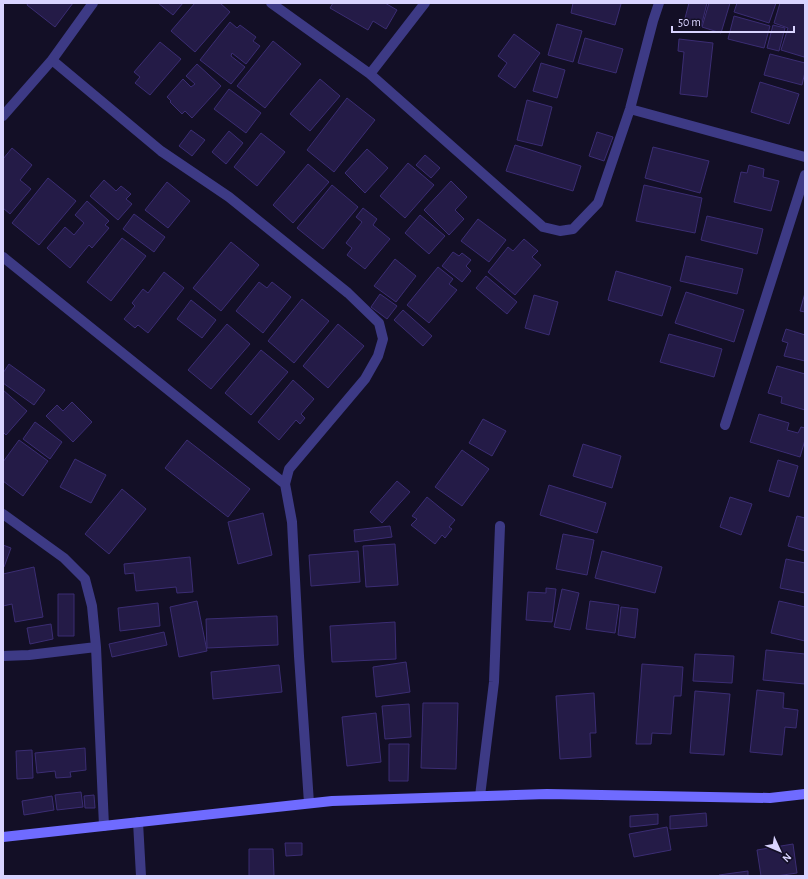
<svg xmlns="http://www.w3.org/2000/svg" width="808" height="879" font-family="'Alegreya Sans',sans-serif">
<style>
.building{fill:#241b47;stroke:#3b2d73}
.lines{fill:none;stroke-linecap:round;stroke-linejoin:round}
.street{stroke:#3d3a85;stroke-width:10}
.secondary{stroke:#6f6bff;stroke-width:10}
</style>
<rect width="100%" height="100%" fill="#130f26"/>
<path class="building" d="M28 3H73L55 27 27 5Z
M158 3H183L173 15Z
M195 3H220L230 12 195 52 171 31Z
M333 3H385L397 10 386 29 373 21 368 30 330 8Z
M573 3H617L621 4 615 25 571 13Z
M689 3H707L701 27 684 22Z
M709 3H730L721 33 702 27Z
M737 3H776L769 23 734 12Z
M780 3H805V53L804 57 781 50 788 28 774 23Z
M734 16 770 26 764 48 728 39Z
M230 22 237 28 240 25 256 37 253 41 260 46 246 64 232 53 231 56 245 67 231 84 200 60Z
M557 24 582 31 573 62 548 55Z
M773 25 785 28 779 51 767 48Z
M514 34 540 53 515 88 498 76 507 63 498 56Z
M585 38 623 49 616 73 578 63Z
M679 39 713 43 707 97 680 94 684 52 678 51Z
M273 41 301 64 265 108 237 86Z
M160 42 181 59 150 95 135 83 140 77 134 72Z
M770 54 805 63V72L802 85 764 75Z
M541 63 565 70 557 98 533 91Z
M197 64 221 86 192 118 185 111 182 114 170 102 171 101 167 97 183 79 191 87 195 84 186 76Z
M320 79 340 96 310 131 290 114Z
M760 82 799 94 789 124 751 112Z
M229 89 261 113 246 133 214 109Z
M347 98 375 120 334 172 307 150Z
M527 100 552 107 542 146 517 140Z
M191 130 205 140 192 156 179 146Z
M229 131 243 143 226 164 212 152Z
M597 132 613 137 604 161 589 156Z
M261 133 285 152 257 186 234 167Z
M515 145 581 166 573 191 506 171Z
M653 147 709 161 700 193 645 178Z
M12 148 32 165 20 180 31 189 10 214 3 208V159Z
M367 149 388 168 365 193 345 173Z
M425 155 440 168 431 178 416 165Z
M408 163 434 185 405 218 380 196Z
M308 164 329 182 293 223 273 205Z
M749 165 764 169 763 177 779 181 771 211 734 202 741 172 747 173Z
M48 178 76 201 39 245 12 223Z
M104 180 116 191 121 186 131 194 126 199 132 204 118 220 90 196Z
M451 181 467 197 455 210 464 219 449 235 424 210Z
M167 182 190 201 168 228 145 210Z
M332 185 358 207 323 249 297 228Z
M644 185 702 198 695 233 636 221Z
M87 201 109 221 105 225 109 228 92 248 89 245 70 268 47 248 65 227 74 235 84 223 75 215Z
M363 208 377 219 373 225 390 239 365 269 347 255 352 248 346 243 362 222 356 217Z
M134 214 165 237 154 252 123 229Z
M420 215 445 236 429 254 405 233Z
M707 216 763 229 757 254 701 240Z
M478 219 506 240 489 262 461 241Z
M122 238 146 256 111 301 87 282Z
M524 239 538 251 532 257 541 265 515 295 488 272 508 247 513 251Z
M231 242 259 265 221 311 193 288Z
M453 252 459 256 462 253 471 260 466 266 471 271 462 282 442 266Z
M686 256 743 269 737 294 680 281Z
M395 259 416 276 396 302 374 286Z
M438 267 453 279 449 284 457 290 429 323 407 305Z
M616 271 671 287 662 316 608 300Z
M164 272 184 288 148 333 138 325 135 328 124 319 135 306 132 303 143 289 148 293Z
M486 276 517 302 507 314 476 288Z
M259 282 267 288 272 282 291 297 263 333 236 311Z
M686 292 744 310 734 342 675 323Z
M805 293V312L800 311Z
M380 294 397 306 387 319 371 307Z
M534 295 558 302 549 335 525 328Z
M302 299 329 321 294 363 268 341Z
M191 300 216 320 202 338 177 319Z
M403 310 432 336 423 346 394 320Z
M227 324 250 344 211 389 188 370Z
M338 324 364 346 328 388 303 366Z
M786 329 805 335V361L784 356 788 343 782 341Z
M669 334 722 349 714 377 660 362Z
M261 350 288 372 251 415 225 393Z
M9 364 45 390 34 405 3 383V373Z
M777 366 805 374V410L781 403 782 397 768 393Z
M293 380 314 399 301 414 305 418 300 424 296 420 279 440 258 422Z
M3 390 27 411 6 435 3 432Z
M72 402 92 422 73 442 46 416 57 405 63 411Z
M759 414 789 423 787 430 798 433 801 427 805 428V440L800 457 750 442Z
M483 419 506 431 492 456 469 443Z
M35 422 62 442 50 459 23 439Z
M19 440 48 461 23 496 3 481V462Z
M187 440 250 489 228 517 165 468Z
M583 444 621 456 612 488 573 476Z
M462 450 489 469 462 506 435 487Z
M75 459 106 475 91 503 60 487Z
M778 460 798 466 789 497 769 491Z
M397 481 410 492 382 523 370 512Z
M549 485 606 503 597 533 540 515Z
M122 489 146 509 109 554 85 534Z
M427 497 455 520 449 527 452 529 445 538 442 535 435 544 411 525 417 519 412 516Z
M730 497 752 504 741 535 720 527Z
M263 513 272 555 238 564 228 522Z
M797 516 805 518V551L788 546Z
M390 526 392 537 355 542 354 530Z
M563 534 594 540 587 575 556 569Z
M395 544 398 585 366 587 363 546Z
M3 545 11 548 4 567H3Z
M358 551 360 582 311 586 309 555Z
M602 551 662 567 655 593 595 578Z
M190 557 193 592 177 593 176 587 136 591 134 573 125 574 124 564Z
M786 559 805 563V593L780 588Z
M34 567 43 617 15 622 12 604 3 606V574Z
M546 588 556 589 552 622 526 620 528 592 546 593Z
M562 589 579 593 570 630 554 627Z
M58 594H74V636H58Z
M197 601 207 651 179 657 170 607Z
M590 601 619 605 615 633 586 629Z
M779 601 805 607V641L771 633Z
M158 603 160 626 120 631 118 608Z
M621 607 638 609 635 638 618 635Z
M277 616 278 645 207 648 206 619Z
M395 622 396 659 332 662 330 626Z
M51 624 53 639 30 644 27 628Z
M164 632 167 645 112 657 109 644Z
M766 650 805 654V684L763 680Z
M695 654 734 656 732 683 693 681Z
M406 662 410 692 376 697 373 667Z
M642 664 683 667 681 696H674L671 734 652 733 651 744H636Z
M279 665 282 692 213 699 211 672Z
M757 690 784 693 783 708 798 710 796 728 785 727 782 755 750 752Z
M695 691 730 694 724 755 690 753Z
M594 693 596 733H590L591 757 560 759 556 696Z
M423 703H458L456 769 421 768Z
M409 704 411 737 385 739 382 706Z
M376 713 381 762 347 766 342 717Z
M389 744H409L408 781H389Z
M85 748 86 770 70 772 71 777 56 778 55 771 37 773 35 753Z
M32 750 33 778 17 779 16 751Z
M81 792 83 807 57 810 55 795Z
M94 795 95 808H85L84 796Z
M52 796 54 810 24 815 22 801Z
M706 813 707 826 670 829V816Z
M658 814V824L630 827V816Z
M667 827 671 850 634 857 629 834Z
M285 843H302V855L286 856Z
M793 844 797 873 776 876H761L757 850Z
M249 849H273L274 876H249Z
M748 871V876H719V875Z"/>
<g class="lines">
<path class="street" d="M271 3 370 74 543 227 560 231 573 229 598 203 630 109 653 21 659 3
M52 60 161 151 229 197 348 293 379 323 383 339 378 356 365 379 289 469 285 484 292 522 299 656 309 803
M370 74 425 3
M630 109 805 157
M3 116 52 60 93 3
M3 257 285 484
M725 425 805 175
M3 514 64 558 85 579 92 606 96 647 104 826
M3 656 29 655 96 647
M480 796 494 682 500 526
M138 822 141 876"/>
<path class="secondary" d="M3 837 332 801 547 794 770 798 805 794"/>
</g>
<rect width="808" height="879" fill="none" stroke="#d9d4ff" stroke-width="8"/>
<g transform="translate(780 851) rotate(134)" stroke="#130f26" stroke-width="3" paint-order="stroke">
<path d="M0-3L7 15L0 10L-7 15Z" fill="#d9d4ff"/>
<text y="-6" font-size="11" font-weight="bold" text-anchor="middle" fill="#d9d4ff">N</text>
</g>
<path d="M672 26v6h122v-6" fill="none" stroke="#d9d4ff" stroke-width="2"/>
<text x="678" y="26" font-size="12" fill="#d9d4ff" stroke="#130f26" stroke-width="3" paint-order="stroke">50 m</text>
</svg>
